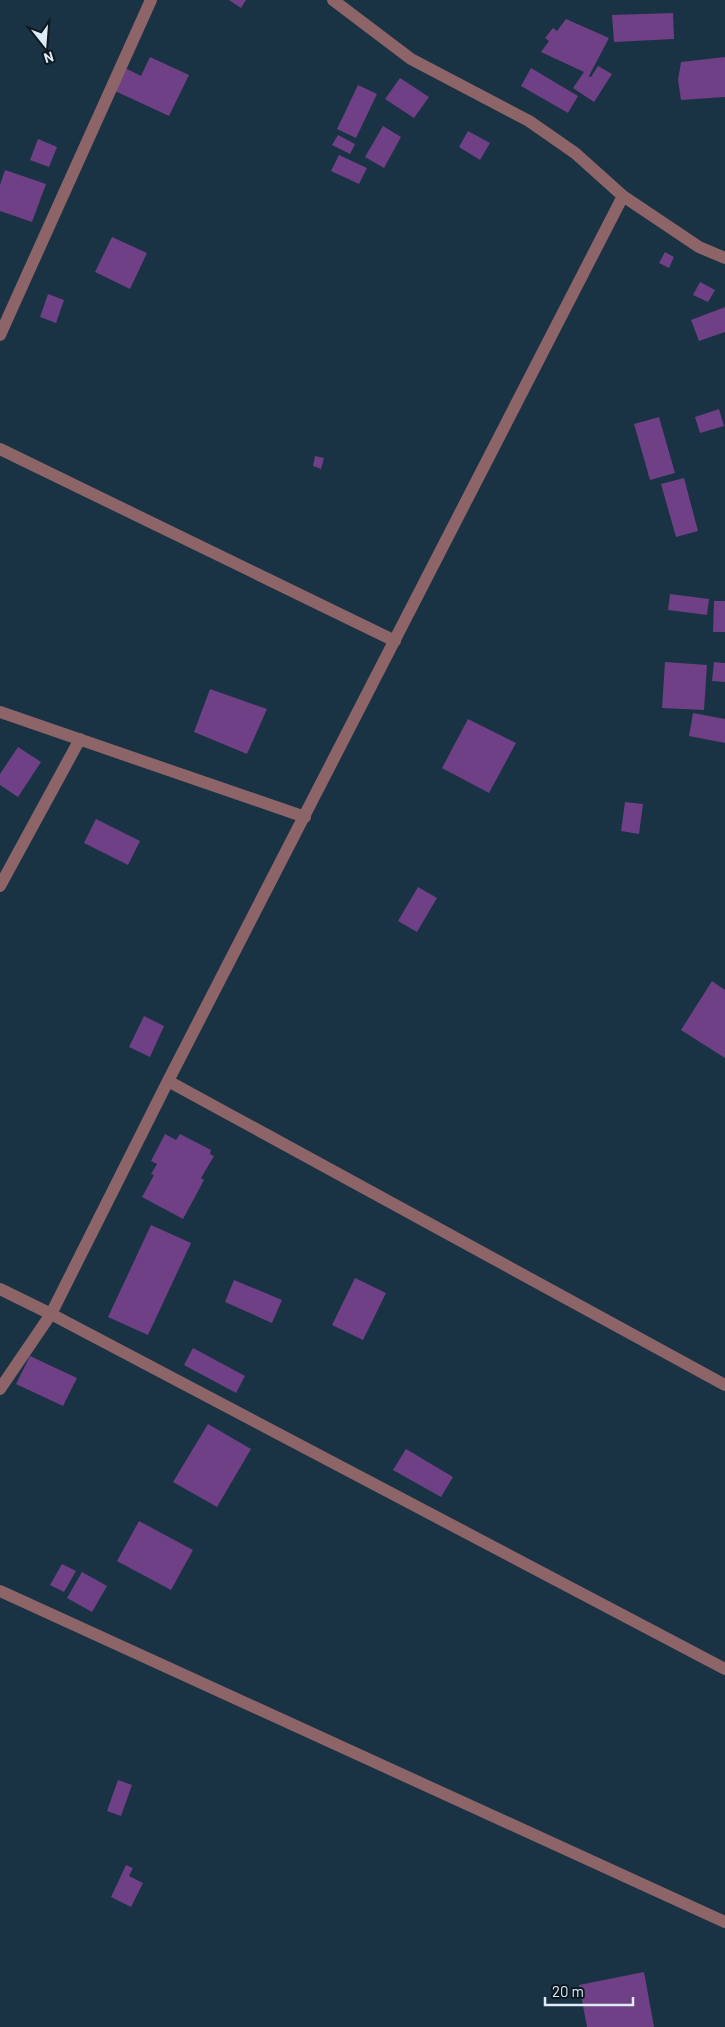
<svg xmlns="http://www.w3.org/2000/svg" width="725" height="2027" font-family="Barlow,sans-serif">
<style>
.building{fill:#6f4085}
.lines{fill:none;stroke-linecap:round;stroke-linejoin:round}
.minor{stroke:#8d6468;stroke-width:12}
</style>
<rect width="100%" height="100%" fill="#193244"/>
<path class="building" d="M229 0H246L241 8Z
M673 13 674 39 614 42 612 15Z
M566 19 609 38 589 76 591 77 598 66 612 74 594 102 573 88 584 72 541 52 549 41 545 38 553 28 557 31Z
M150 57 189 75 169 116 115 91 125 68 141 76Z
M725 57V97L681 100 678 80 681 62Z
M531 68 578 96 568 113 521 86Z
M400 78 429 97 414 118 385 99Z
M358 85 377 94 356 138 337 129Z
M383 126 401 137 384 168 365 157Z
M468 131 490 143 480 160 459 147Z
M338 135 355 144 350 154 332 145Z
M38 139 57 147 49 167 30 160Z
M339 155 367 168 359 184 331 171Z
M5 170 46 184 32 222 0 211V185Z
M112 237 147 253 130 289 95 272Z
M665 252 674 257 669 268 659 263Z
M700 282 715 290 708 302 693 295Z
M48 294 64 300 56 323 40 317Z
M725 307V332L699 341 691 320Z
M719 409 724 426 700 433 695 417Z
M659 417 675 473 650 480 634 424Z
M315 456 324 458 321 469 313 466Z
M684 478 698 531 676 537 661 484Z
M670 594 709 599 707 615 668 610Z
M714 601H725V632H713Z
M665 662 707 665 704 710 662 708Z
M714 662 725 663V682L712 681Z
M210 689 267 709 247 754 194 732Z
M693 713 725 719V743L689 736Z
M468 719 516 743 489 793 442 768Z
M18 747 41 762 18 797 0 785V774Z
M625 802 643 804 639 834 621 831Z
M96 819 140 841 128 865 84 843Z
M418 887 437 898 417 932 398 921Z
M712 981 725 990V1058L681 1030Z
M144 1016 164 1026 150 1057 129 1047Z
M165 1134 176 1140 180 1134 211 1150 210 1154 214 1156 201 1178 204 1180 183 1219 142 1197 154 1175 151 1174 157 1164 151 1161Z
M151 1225 191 1243 148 1335 108 1317Z
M355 1278 386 1293 363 1340 332 1325Z
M234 1280 282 1300 272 1323 225 1302Z
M193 1348 245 1376 236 1393 184 1365Z
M30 1356 77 1378 63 1406 16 1384Z
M208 1424 251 1449 217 1507 173 1482Z
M406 1449 453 1477 441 1497 393 1470Z
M139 1521 193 1550 171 1590 117 1561Z
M62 1564 76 1571 64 1592 50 1585Z
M82 1572 107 1586 92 1612 67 1598Z
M118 1780 132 1785 121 1816 107 1811Z
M126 1865 133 1868 129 1876 143 1883 131 1907 111 1897Z
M644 1972 654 2027H587L579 1985Z"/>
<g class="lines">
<path class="minor" d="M333 0 411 59 529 121 575 153 623 196 699 247 725 258
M0 335 151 0
M0 449 395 641
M0 712 305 817
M0 886 80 739
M168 1081 725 1385
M0 1289 51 1314 725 1669
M0 1389 51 1314 168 1081 623 196
M0 1591 725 1922"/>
</g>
<g transform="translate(45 45) rotate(163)" stroke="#0e1821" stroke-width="4" paint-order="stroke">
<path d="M0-4L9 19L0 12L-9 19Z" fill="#ddebf7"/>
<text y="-8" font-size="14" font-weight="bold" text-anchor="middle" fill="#ddebf7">N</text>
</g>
<path d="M545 1997v8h88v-8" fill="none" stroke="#ddebf7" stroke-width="2.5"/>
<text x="552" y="1997" font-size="15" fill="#ddebf7" stroke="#0e1821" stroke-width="4" paint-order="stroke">20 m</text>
</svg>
